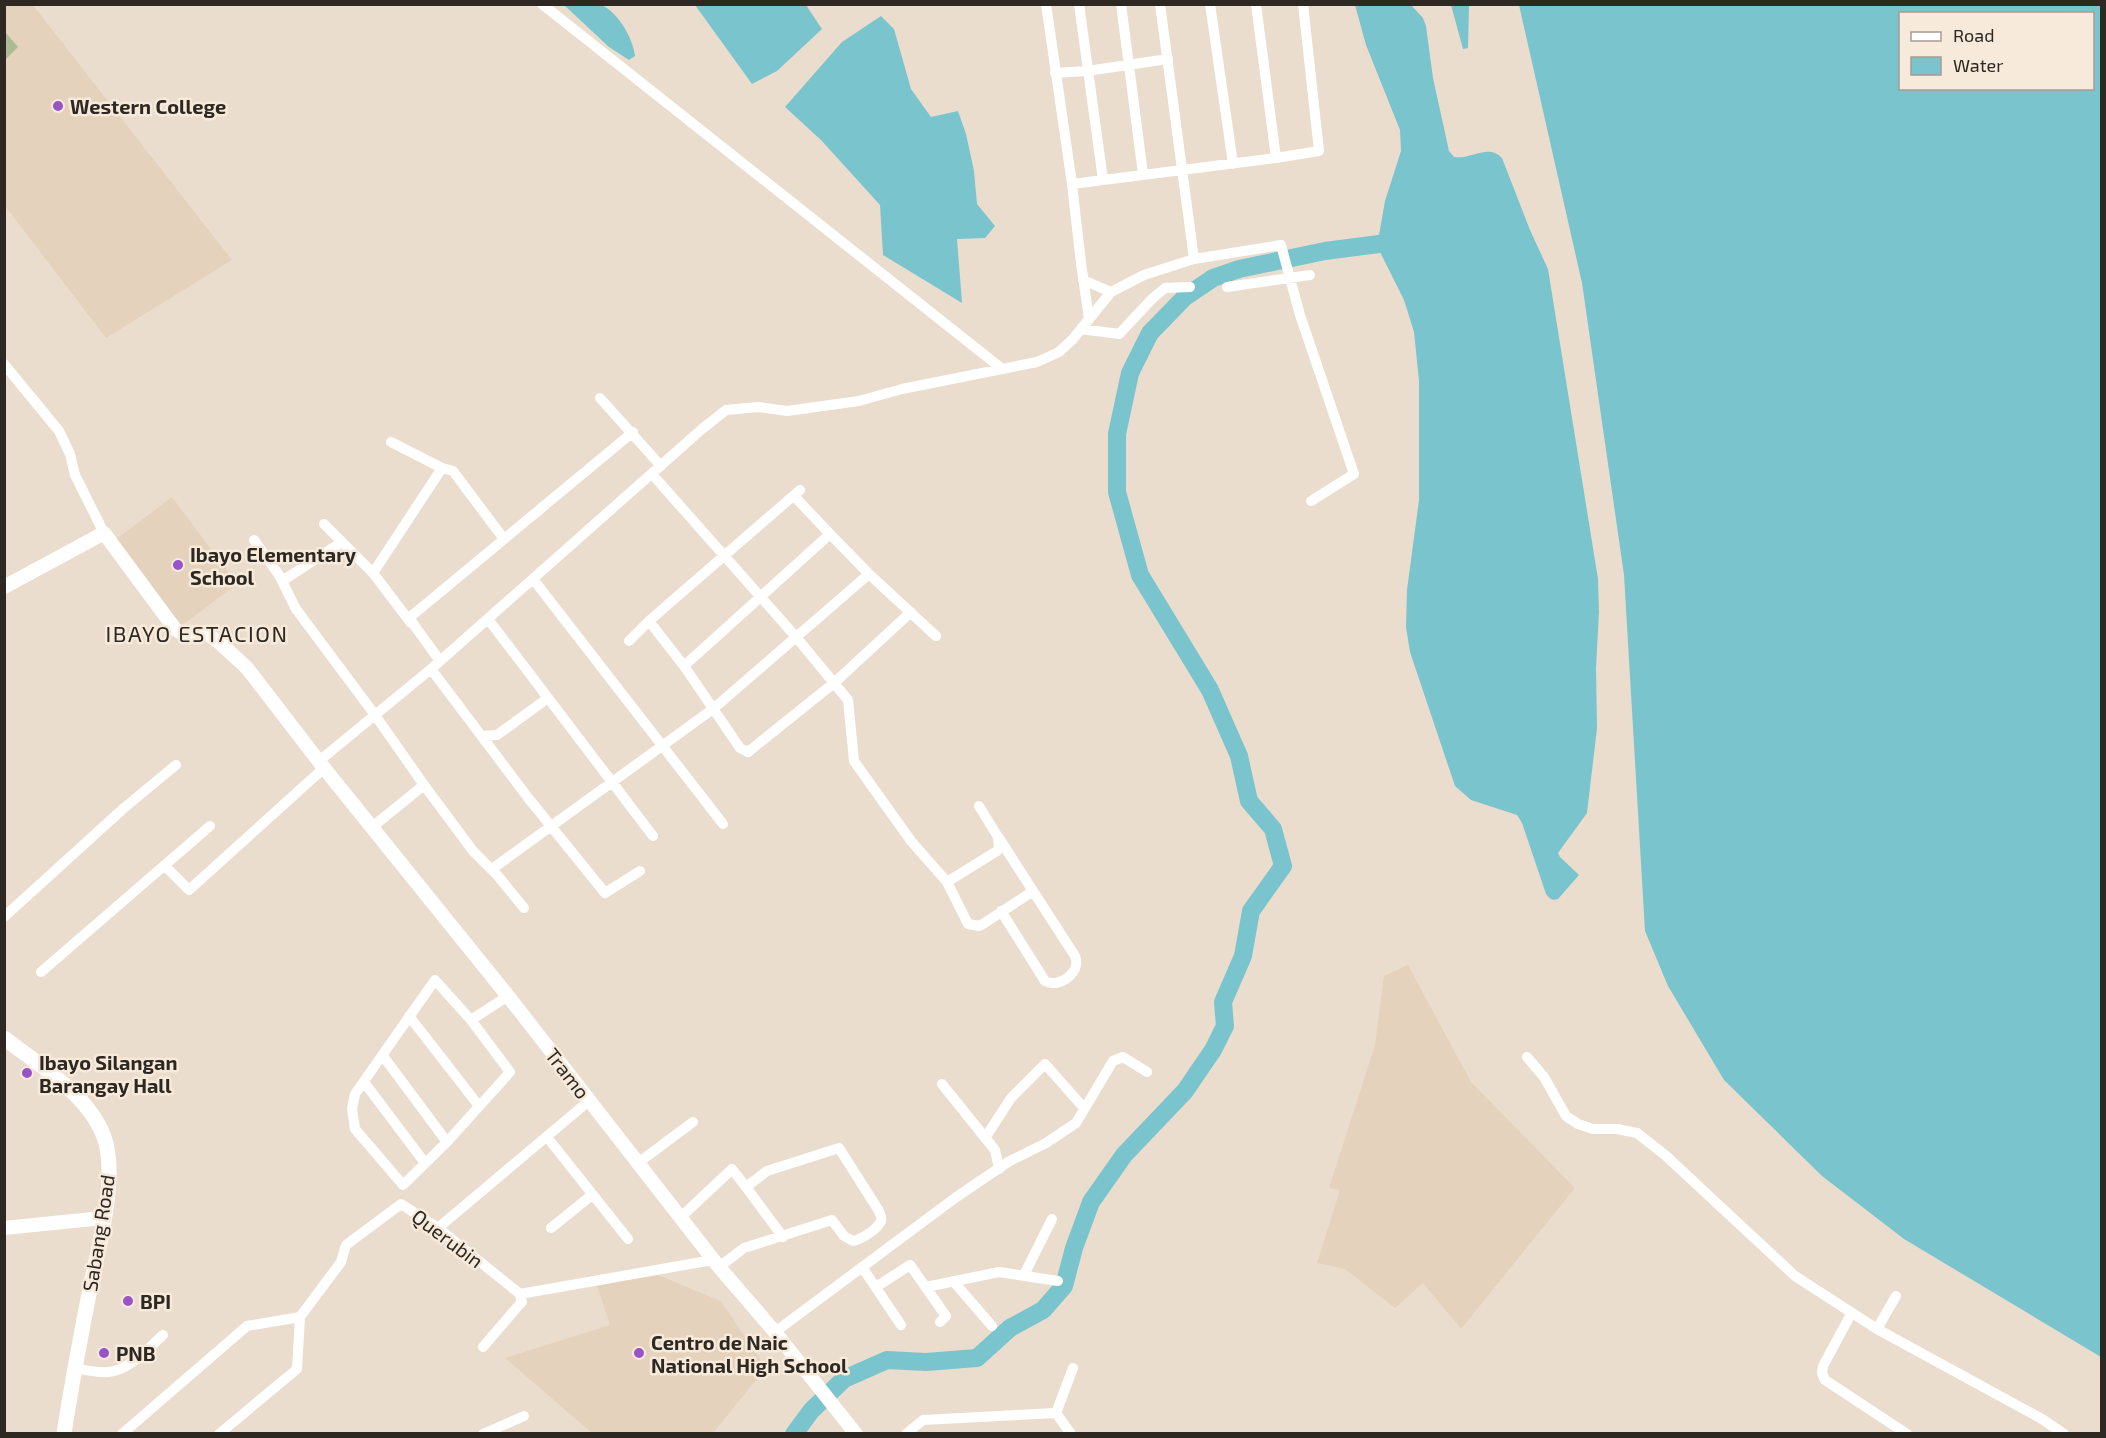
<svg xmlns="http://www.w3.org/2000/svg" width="2106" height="1438" font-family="'Exo 2',sans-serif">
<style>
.built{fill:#e5d2bc}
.green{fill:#acbb94}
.water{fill:#7ac4ce;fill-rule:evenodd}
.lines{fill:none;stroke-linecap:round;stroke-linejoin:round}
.river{stroke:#7ac4ce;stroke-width:18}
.minor{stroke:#fff;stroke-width:10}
.tertiary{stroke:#fff;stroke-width:14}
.secondary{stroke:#fff;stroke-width:15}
.poi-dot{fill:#9853c7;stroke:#f8eada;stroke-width:2}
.labels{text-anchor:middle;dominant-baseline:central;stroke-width:5;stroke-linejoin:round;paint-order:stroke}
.poi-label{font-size:20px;font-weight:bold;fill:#2d2822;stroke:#f8eada;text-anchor:start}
.street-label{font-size:20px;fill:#2d2822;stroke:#f8eada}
.quarter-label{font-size:22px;letter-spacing:1.5px;fill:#2d2822;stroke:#f8eada}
</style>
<rect width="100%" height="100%" fill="#ebddcd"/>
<path class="built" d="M4 5H33L232 260 106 338 5 206Z
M172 497 237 584 180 627 115 540Z
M1408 965 1471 1082 1575 1188 1461 1329 1423 1283 1395 1308 1345 1269 1317 1263 1340 1190 1329 1188 1375 1045 1384 976Z
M653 1273 721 1301 766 1368 713 1433 593 1434 505 1358 610 1325 597 1286Z"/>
<path class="green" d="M5 32 18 47 5 60Z"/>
<path class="water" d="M564 5C575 4 588 2 598 4 617 9 633 38 635 56L629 60 609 47Z
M695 5H806L822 29 777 71 752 84Z
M1355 5H1411L1423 18 1426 26 1433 78 1449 151 1454 157C1471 160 1488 143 1502 158L1530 230 1548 269 1598 579 1599 612 1596 668 1597 728 1587 813 1558 853 1560 857 1579 875 1558 899C1552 901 1550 899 1546 894L1522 823 1517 815 1471 800 1455 786 1410 652 1406 627 1407 590 1419 500V381L1414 332 1404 300 1381 254 1379 235 1385 201 1401 151 1400 130 1366 45Z
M1451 5H1469L1468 48 1463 49Z
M1519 5H2101V1357L1904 1239 1822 1176 1724 1080 1668 986 1645 931 1624 575 1582 283ZM1900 14H2092V88H1900Z
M881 16 894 29 911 89 931 117 958 111 966 134 974 171 977 204 995 226 985 238 957 239 962 303 883 255 880 205 821 140 785 107 842 42Z"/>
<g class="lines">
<path class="river" d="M794 1434 811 1411 844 1379 887 1360 926 1362 977 1358 1010 1328 1043 1310 1064 1286 1074 1248 1091 1202 1124 1155 1185 1091 1213 1050 1225 1026 1223 1002 1243 956 1251 911 1283 866 1273 829 1249 801 1239 756 1210 690 1140 575 1117 492V434L1130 373 1150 333 1185 297 1213 278 1239 269 1325 251 1379 244"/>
<path class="minor" d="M542 4 1001 368
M1046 4 1072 184
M1079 4 1103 180
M1121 4 1143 174
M1160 4 1194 259
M1210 4 1233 164
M1256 4 1276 158
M1055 73 1087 71 1168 59
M1083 280 1111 292
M1227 287 1310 275
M1089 319 1081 263 1072 184 1276 158 1319 151 1303 4
M1081 329 1119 334 1153 298 1165 288 1190 287
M4 364 59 431 70 454 75 475 104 533
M600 398 661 466
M391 442 442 468 453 471 504 539
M652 474 796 637 848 700 854 761 911 841 947 882 968 924 979 926 983 924 1033 891 1075 956C1082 972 1059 989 1045 981L1001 911
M324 524 373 573
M830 534 869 574 936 636
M254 540 279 575 296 609 375 715 424 785 473 851 498 876 524 908
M533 579 723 824
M282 581 342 542
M488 619 653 836
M649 621 684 666 740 748 748 752 834 683 911 612
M411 623 373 573 442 468
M629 641 649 621 800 490
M440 661 409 618 633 432
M684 666 830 534 794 496
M431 669 529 799 605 893 640 871
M482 736 497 735 548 698
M319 761 431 669 702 429 726 410 758 407 787 411 859 401 902 389 1037 362 1059 352 1073 339 1111 292 1144 275 1194 259 1281 245 1300 315 1354 474 1311 501
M371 828 424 785
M999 838 1033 891
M165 866 189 890 324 768
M492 869 713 709 869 574
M947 882 997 851 999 848 998 837 979 806
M4 917 124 808 176 765
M41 972 210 826
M435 980 471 1020 510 1072 447 1142 403 1185 355 1129 352 1109 355 1094Z
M409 1016 479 1106
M471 1020 508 996
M383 1056 447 1142
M1527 1057 1544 1077 1566 1116 1578 1124 1593 1129H1617L1637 1133 1665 1155 1795 1276 1877 1329 2042 1419 2064 1434
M364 1082 425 1163
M942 1084 995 1150 999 1169
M547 1137 628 1239
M985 1138 1011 1098 1045 1064 1084 1108
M638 1163 693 1122
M680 1218 732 1169 746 1187
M438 1228 590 1100
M551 1228 592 1195
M719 1267 744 1248 832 1220 844 1236 853 1241C860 1240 878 1229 881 1221 882 1218 880 1214 879 1211L839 1148 767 1171 746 1187 783 1237
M862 1267 901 1325
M1024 1275 1052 1219
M953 1281 992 1326
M876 1287 910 1265 946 1316 940 1322
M926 1287 999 1272 1058 1281
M1851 1314 1823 1366 1822 1373 1825 1380 1907 1434
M1877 1329 1896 1296
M775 1332 955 1198 1008 1162 1046 1143 1076 1123 1113 1061 1123 1057 1147 1072
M483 1347 519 1305 522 1302 520 1294
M74 1368C85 1370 97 1373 108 1372 129 1371 148 1348 163 1335
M1056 1413 1071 1434
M122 1434 247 1326 300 1317 341 1262 346 1245 401 1204 438 1228 520 1294 713 1260
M219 1434 297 1369 300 1317
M483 1434 524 1416
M906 1434 923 1420 1056 1413 1073 1368"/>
<path class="tertiary" d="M4 587 104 533 175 629 181 633 205 632 221 644 247 668 324 768 508 996 719 1267 775 1332 856 1434
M4 1228 103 1218"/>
<path class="secondary" d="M4 1038C38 1064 89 1095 104 1137 119 1178 97 1251 89 1294 80 1340 71 1387 64 1434"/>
</g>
<g class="poi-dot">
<circle cx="58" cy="106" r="6"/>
<circle cx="178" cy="565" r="6"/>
<circle cx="27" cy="1073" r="6"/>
<circle cx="128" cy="1301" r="6"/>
<circle cx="104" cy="1353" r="6"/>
<circle cx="639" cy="1353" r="6"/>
</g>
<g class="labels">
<g class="poi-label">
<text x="70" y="106">Western College</text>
<text x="190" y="554">Ibayo Elementary<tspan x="190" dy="23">School</tspan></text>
<text x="39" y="1062">Ibayo Silangan<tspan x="39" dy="23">Barangay Hall</tspan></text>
<text x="140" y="1301">BPI</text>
<text x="651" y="1342">Centro de Naic<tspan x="651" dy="23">National High School</tspan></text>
<text x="116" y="1353">PNB</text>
</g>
<g class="street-label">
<text transform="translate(568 1073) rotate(52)">Tramo</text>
<text transform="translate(98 1233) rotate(-81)">Sabang Road</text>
<text transform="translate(448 1238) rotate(37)">Querubin</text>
</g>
<g class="quarter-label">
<text x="197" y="633">IBAYO ESTACION</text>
</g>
</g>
<rect width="2106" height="1438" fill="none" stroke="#2d2822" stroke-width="12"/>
<rect x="1899" y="12" width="195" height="78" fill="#f8eada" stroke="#a79c90" stroke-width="1.5"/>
<rect x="1911" y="32" width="30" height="9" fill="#ffffff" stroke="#a79c90" stroke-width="1.5"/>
<text x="1953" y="42" font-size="18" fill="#2d2822">Road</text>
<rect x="1911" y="57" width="30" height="18" fill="#7ac4ce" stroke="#a79c90" stroke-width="1.5"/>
<text x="1953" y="72" font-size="18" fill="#2d2822">Water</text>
</svg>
